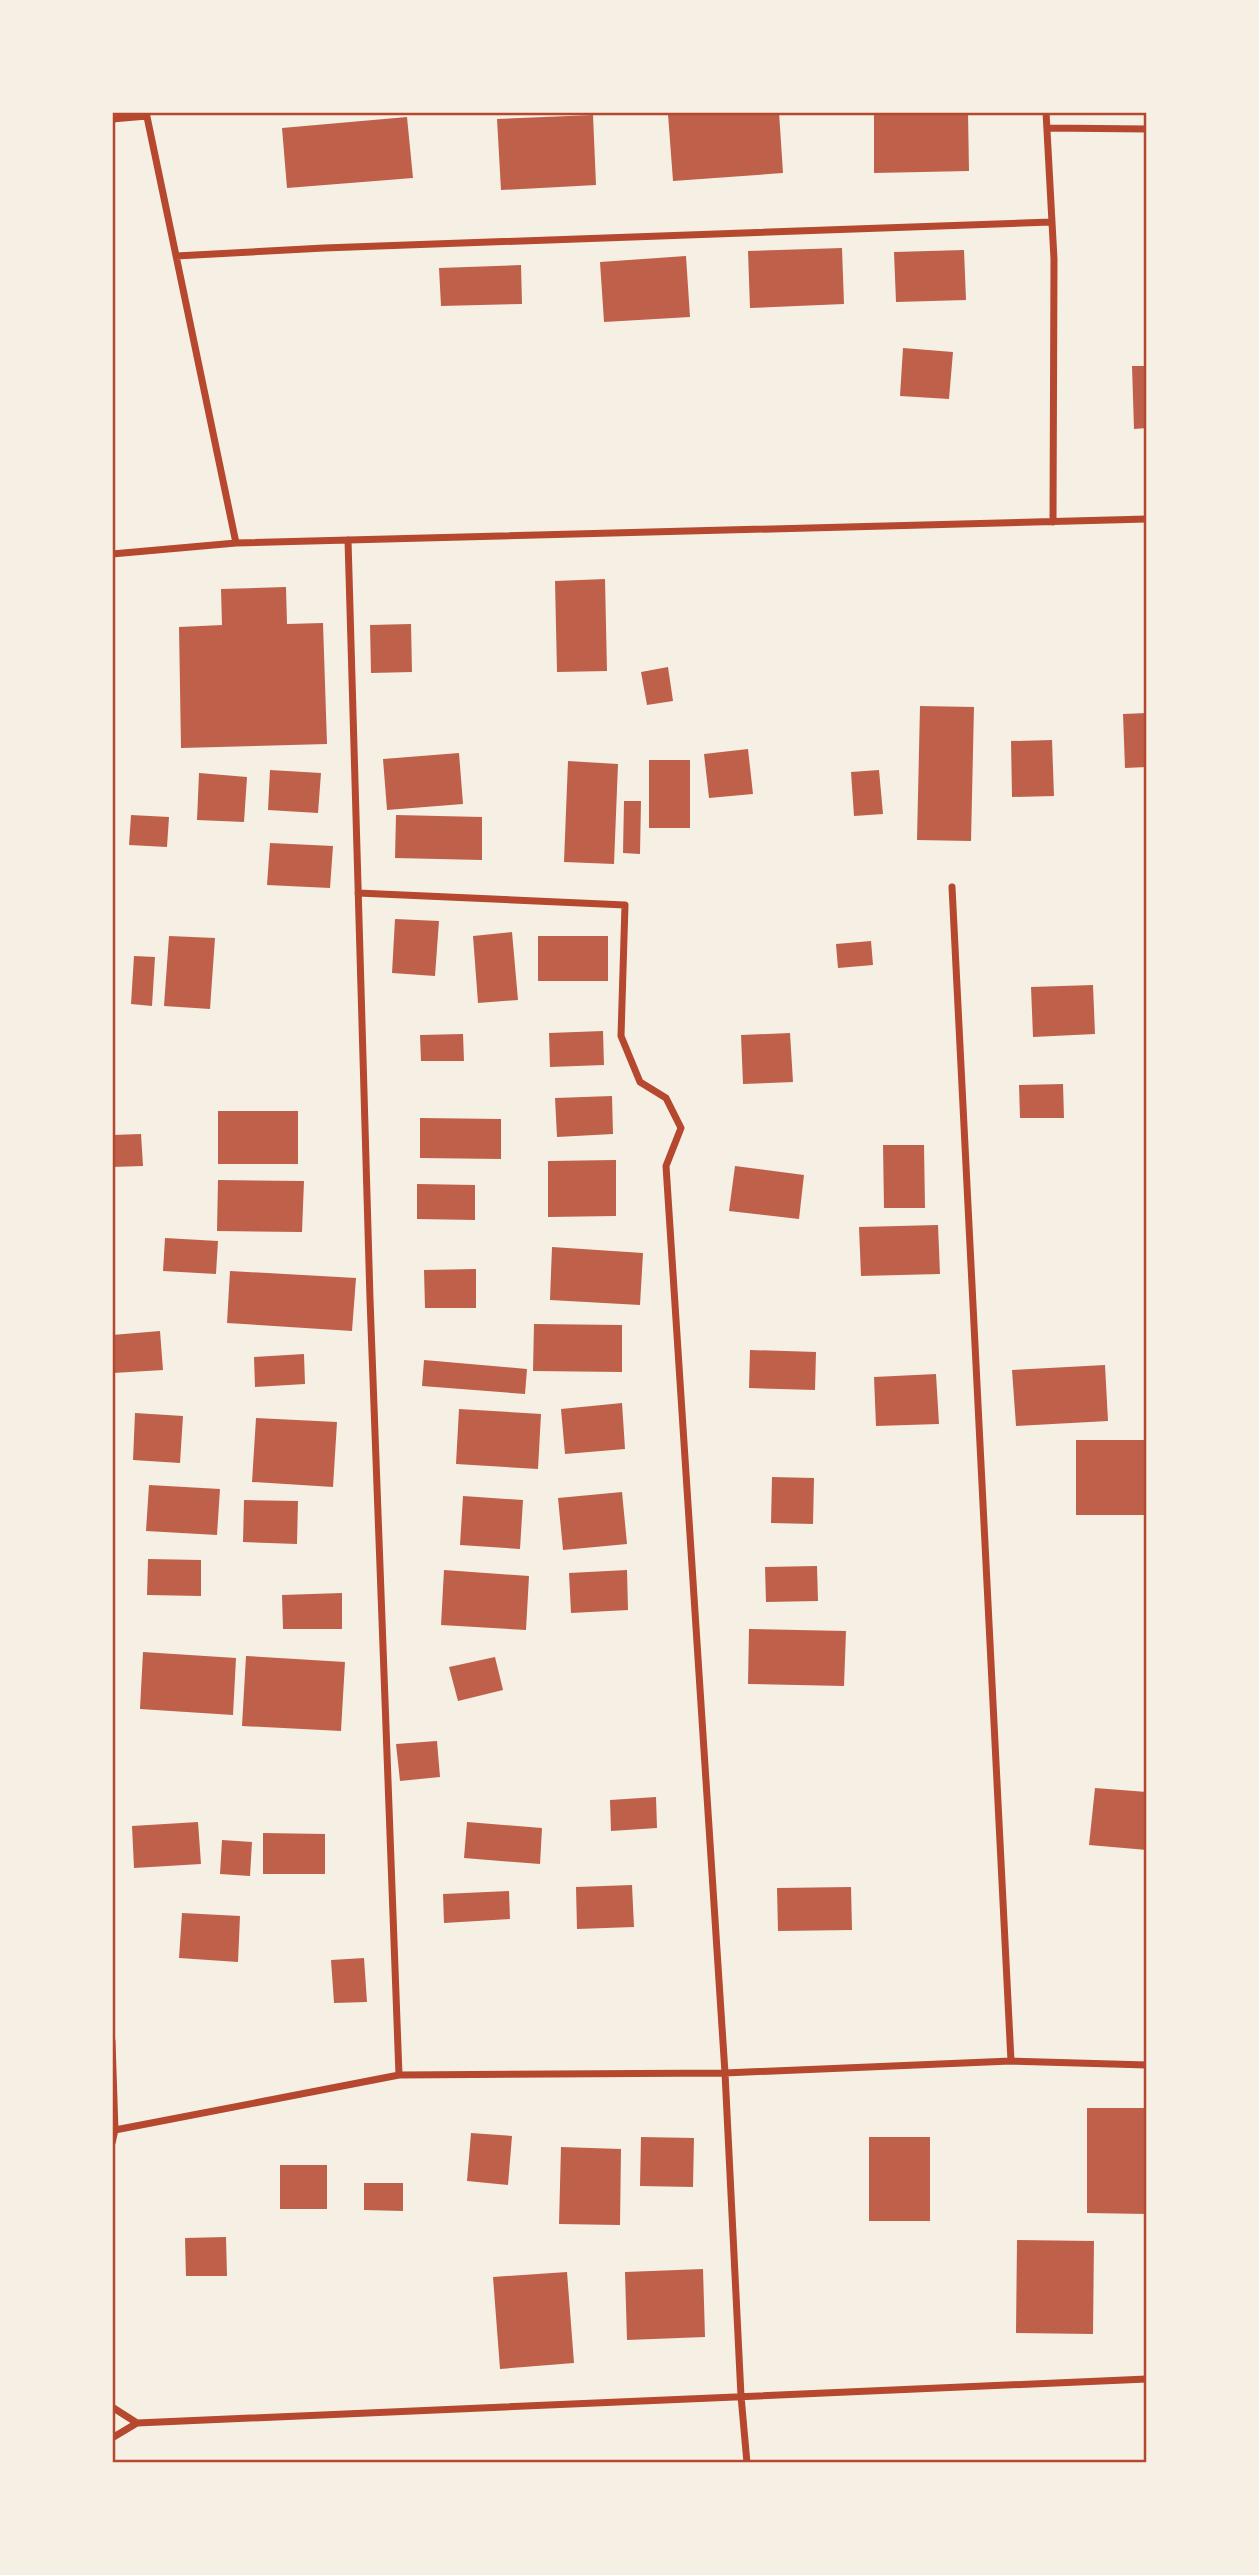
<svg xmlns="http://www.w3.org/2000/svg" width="1259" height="2575" font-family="'Titillium Web',sans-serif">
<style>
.building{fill:#bf614a}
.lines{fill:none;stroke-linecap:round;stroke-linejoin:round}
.minor{stroke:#b5482f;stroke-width:7}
.neatline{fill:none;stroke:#b5482f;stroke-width:2.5}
</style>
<rect width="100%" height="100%" fill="#f6efe4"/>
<path class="building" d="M689 112H779L783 173 673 181 668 114Z
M874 112H968L969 171 874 173Z
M593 115 596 185 501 190 497 119Z
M407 117 413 178 287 188 282 128Z
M842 248 844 304 750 308 748 251Z
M964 250 966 300 896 302 894 252Z
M686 256 690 317 604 322 600 262Z
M521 265 522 304 441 306 439 268Z
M903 348 953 352 949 399 900 396Z
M1132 366H1147V428L1134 429Z
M605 579 607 671 557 672 555 581Z
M286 587 287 624 323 623 327 744 181 748 179 627 222 625 221 589Z
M411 624 412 672 371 673 370 625Z
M668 667 673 701 647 705 641 672Z
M920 706 974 707 971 841 917 840Z
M1147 713V767L1125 768 1123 714Z
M1052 740 1054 796 1012 797 1011 741Z
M748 749 753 794 709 798 704 754Z
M459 753 463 804 387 810 383 759Z
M649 760H690V828H649Z
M568 761 618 764 614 864 564 862Z
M270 770 321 773 318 813 268 810Z
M879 770 883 814 854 816 851 772Z
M199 773 247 777 244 822 197 820Z
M624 801H641L640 854 623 853Z
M131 815 169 817 167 847 129 845Z
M396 815 482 817V860L395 858Z
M270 843 333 846 330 888 267 885Z
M395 919 439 921 435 976 392 973Z
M512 932 518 1000 478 1003 473 936Z
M169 936 215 938 210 1009 164 1006Z
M538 936H608V981H538Z
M871 941 873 965 838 968 836 944Z
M134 956 155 957 152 1006 131 1004Z
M1093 985 1095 1034 1033 1037 1031 987Z
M603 1031 604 1065 550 1067 549 1033Z
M790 1033 793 1082 743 1084 741 1035Z
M463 1034 464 1061H421L420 1035Z
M1063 1084 1064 1118H1020L1019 1085Z
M612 1096 613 1134 557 1137 555 1098Z
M218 1111H298V1164H218Z
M420 1118 501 1119V1159L420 1158Z
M141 1134 143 1166 112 1167V1135Z
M883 1145H924L925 1208H884Z
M616 1160V1216L548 1217V1161Z
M735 1166 804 1175 799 1219 729 1211Z
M218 1180 304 1181 302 1232 217 1231Z
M417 1184 475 1185V1220L417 1219Z
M938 1225 940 1274 861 1276 859 1227Z
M165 1238 218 1241 216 1274 163 1271Z
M552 1247 643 1253 640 1305 550 1300Z
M476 1269V1308H425L424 1270Z
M230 1271 356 1278 352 1331 227 1323Z
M534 1324 622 1325V1372L533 1371Z
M160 1331 163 1370 113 1373 112 1335Z
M750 1350 816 1352 815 1390 749 1388Z
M304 1354 305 1384 255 1387 254 1357Z
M424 1360 527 1369 525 1394 422 1386Z
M1105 1365 1108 1421 1016 1426 1012 1370Z
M936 1374 939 1424 876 1426 874 1377Z
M622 1403 625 1449 565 1454 561 1409Z
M459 1409 541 1414 538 1469 456 1464Z
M135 1413 183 1416 180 1463 133 1460Z
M256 1418 337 1422 333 1487 252 1482Z
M1076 1440H1147V1515H1076Z
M772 1477 814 1478 813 1524 771 1523Z
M149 1485 220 1489 217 1535 146 1531Z
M622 1492 627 1544 563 1550 558 1498Z
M463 1496 523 1500 520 1549 460 1545Z
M244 1500 298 1501 297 1544 243 1542Z
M148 1559 201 1560V1596L147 1595Z
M817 1566 818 1601 766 1602 765 1567Z
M444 1570 529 1576 526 1630 441 1625Z
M627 1570 628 1610 571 1613 569 1573Z
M342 1593V1629H283L282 1595Z
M749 1629 846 1631 844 1686 748 1684Z
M143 1652 236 1658 233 1715 140 1709Z
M246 1656 345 1662 341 1731 242 1726Z
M495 1657 503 1690 458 1701 449 1667Z
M437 1741 440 1777 400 1781 396 1744Z
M1095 1788 1147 1792V1850L1089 1845Z
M656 1797 657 1828 611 1831 610 1800Z
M198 1822 201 1864 134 1868 132 1826Z
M467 1822 542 1828 540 1864 464 1858Z
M263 1833 325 1834V1874H263Z
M222 1840 252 1842 250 1876 220 1874Z
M632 1885 634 1927 577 1929 576 1887Z
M851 1887 852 1930 778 1931 777 1888Z
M509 1891 510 1919 444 1923 443 1894Z
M182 1913 240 1916 238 1962 179 1958Z
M364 1958 367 2002 334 2003 331 1960Z
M1087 2108H1147V2214L1087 2213Z
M471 2133 512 2136 508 2185 467 2181Z
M641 2137 694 2138 693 2187 640 2186Z
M869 2137H930V2221H869Z
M561 2147 621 2149 620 2225 559 2224Z
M280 2165H327V2209H280Z
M364 2183H403V2211L364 2210Z
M226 2237 227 2276H186L185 2238Z
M1017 2240 1094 2241 1093 2334 1016 2333Z
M703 2269 705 2337 627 2340 625 2272Z
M567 2272 574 2363 500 2369 493 2277Z"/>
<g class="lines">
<path class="minor" d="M146 112 236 543
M1046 112 1054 259 1053 522
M112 119 147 116
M1047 128 1147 129
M176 256 324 248 1051 222
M348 540 370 1299 399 2075
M112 554 236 543 1147 519
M952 887 1011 2061
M358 893 625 905 621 1036 640 1082 666 1098 681 1128 666 1166 725 2073 741 2396 747 2463
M112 2041 115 2130 112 2143
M115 2130 399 2075 725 2073 1011 2061 1147 2065
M112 2407 137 2423 1147 2379
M112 2438 137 2423"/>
</g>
<rect width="1259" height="2575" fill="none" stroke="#f6efe4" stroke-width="228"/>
<rect x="114" y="114" width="1031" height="2347" class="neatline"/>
</svg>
